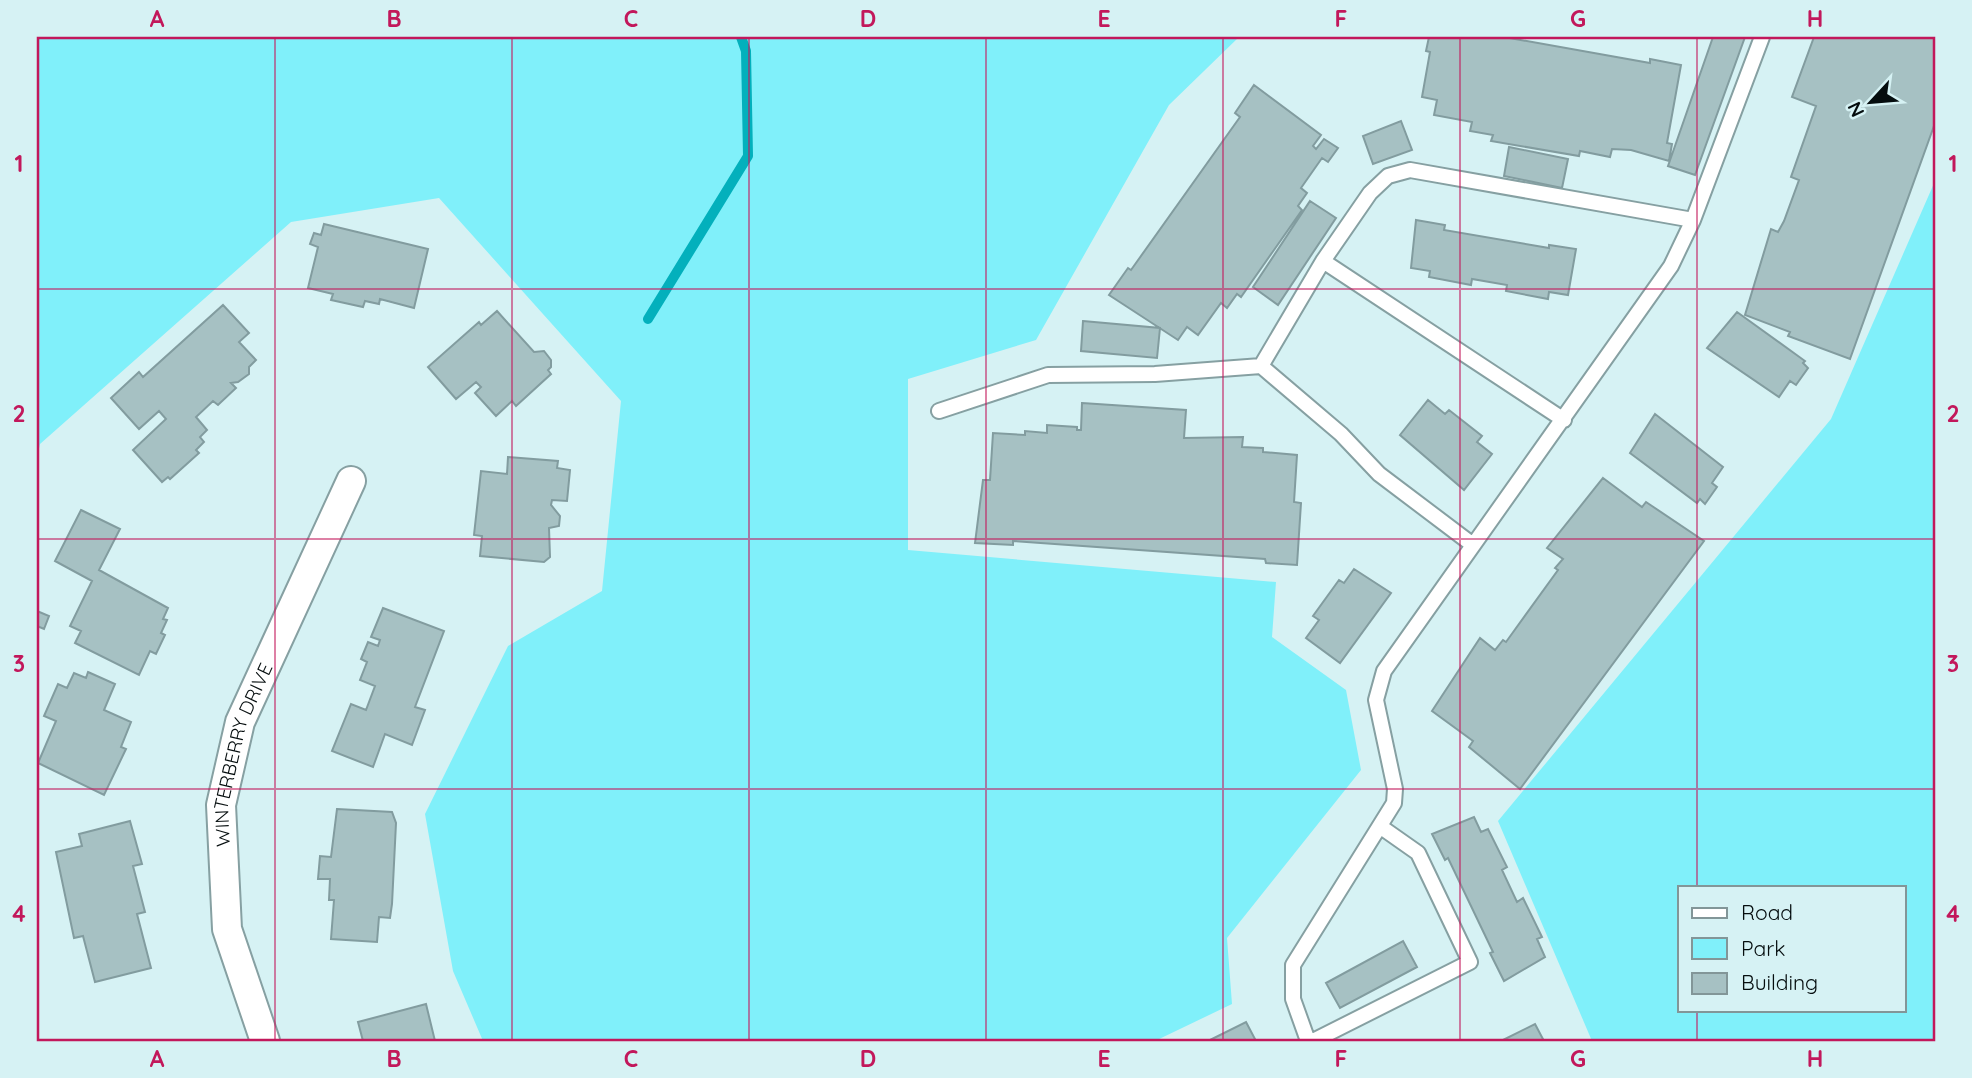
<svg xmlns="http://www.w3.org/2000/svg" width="1972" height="1078" font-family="Quicksand,sans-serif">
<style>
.green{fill:#80f0fa;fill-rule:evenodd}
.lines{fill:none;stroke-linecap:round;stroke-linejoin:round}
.stream{stroke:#03b0bc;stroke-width:10}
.building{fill:#a6c1c3;stroke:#829c9f;stroke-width:2}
.lane-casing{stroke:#86a0a2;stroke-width:18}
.street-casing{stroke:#86a0a2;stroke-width:32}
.lane{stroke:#fff;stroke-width:14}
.street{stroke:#fff;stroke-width:28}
.grid{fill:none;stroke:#c2185b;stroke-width:2;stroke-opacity:0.55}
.labels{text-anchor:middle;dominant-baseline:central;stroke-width:6;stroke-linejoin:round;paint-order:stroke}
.street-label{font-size:19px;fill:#050d0e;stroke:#d6f2f4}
.neatline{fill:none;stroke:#c2185b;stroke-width:2.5}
.grid-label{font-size:23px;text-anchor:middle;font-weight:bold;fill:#c2185b}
</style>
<rect width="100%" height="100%" fill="#d6f2f4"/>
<path class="green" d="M37 37H1239L1169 105 1036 340 908 379V550L1276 582 1272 637 1346 690 1361 770 1227 938 1232 1004 1155 1041H483L453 971 425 814 508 646 602 591 621 401 439 198 291 222 40 444 37 458Z
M1935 181V1041H1592L1498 821 1831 419ZM1680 887H1904V1010H1680Z"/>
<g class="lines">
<path class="stream" d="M648 319 748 156 746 51 741 37"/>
</g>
<path class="building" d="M1429 37H1504L1650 63V59L1681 65 1667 143 1672 144 1669 161 1631 150 1612 149 1610 157 1580 151 1579 156 1491 141 1493 135 1470 131 1472 122 1434 115 1437 100 1422 97 1430 52 1426 51Z
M1713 37H1745L1695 175 1668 166Z
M1814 37H1935V123L1850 359 1788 336 1790 332 1745 315 1771 229 1778 232 1784 221 1799 180 1791 177 1816 106 1792 97Z
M1254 85 1321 135 1313 146 1316 149 1324 139 1338 148 1328 162 1322 158 1301 188 1307 193 1298 206 1302 210 1241 297 1237 294 1227 308 1221 303 1198 335 1187 327 1178 340 1109 295 1128 268 1131 270 1240 117 1235 113Z
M1401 121 1412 150 1373 164 1363 136Z
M1509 147 1568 159 1562 188 1504 176Z
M1310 201 1336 218 1278 305 1253 287Z
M1416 220 1445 225 1444 230 1549 248V245L1576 249 1568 295 1549 292 1548 299 1506 291 1507 285 1472 279 1471 285 1429 277 1430 271 1411 268Z
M324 224 428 249 414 308 380 299 379 304 365 301 363 307 331 300 333 294 308 288 318 247 310 244 314 233 321 235Z
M223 305 249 333 239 342 256 360 249 367V374L238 382 231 383 236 388 218 405 213 401 196 417 207 430 200 437 204 442 196 450 199 453 170 479 168 477 162 482 133 450 166 419 159 411 139 429 111 398 139 372 143 377Z
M497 311 534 352 544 351 551 360V367L548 370 551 374 516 406 512 401 496 416 475 393 481 387 476 382 456 399 428 367 479 322 481 325Z
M1737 312 1805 361 1803 363 1808 368 1796 385 1790 381 1779 397 1707 348Z
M1083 321 1160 328 1157 358 1081 351Z
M1428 400 1445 414 1449 410 1482 436 1477 442 1492 454 1464 490 1400 435Z
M1082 403 1186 410 1184 438 1243 437 1242 447 1263 448V452L1297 455 1294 502 1301 503 1297 565 1266 563 1265 559 1013 541V545L975 543 983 480H990L993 433 1025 435V431L1047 433V425L1077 427V430H1081Z
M1655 414 1723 467 1712 483 1717 487 1705 504 1700 499 1697 503 1630 453Z
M508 457 558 461 557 468 570 470 567 501 552 500 551 505 560 516 559 526 549 528 550 557 544 562 480 556 482 536 474 535 481 471 507 474Z
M1603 478 1642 507 1646 502 1704 541 1520 789 1469 747 1473 741 1432 711 1480 638 1495 650 1503 640 1506 642 1558 570 1555 568 1563 559 1547 548Z
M81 510 120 529 99 570 168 608 163 619 167 620 161 633 165 635 156 654 150 651 139 675 75 643 81 631 70 626 92 581 55 561Z
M1354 569 1391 593 1340 663 1306 638 1319 620 1313 616 1339 580 1344 583Z
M383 608 444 631 415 707 425 710 412 745 385 734 373 767 332 751 351 704 366 710 375 686 360 680 367 662 361 659 368 642 378 646 380 640 371 637Z
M37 611 49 616 44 629 37 626Z
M88 672 115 684 104 710 131 722 121 747 126 749 104 795 38 763 56 721 44 716 58 684 67 688 74 673 86 678Z
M337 809 392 812 396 823 392 904 390 918 379 917 377 942 331 939 334 900H329L330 879H318L320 856 331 857Z
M1474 817 1481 832 1488 829 1507 867 1502 870 1517 902 1523 898 1542 937 1537 939 1545 957 1504 981 1490 953 1493 952 1448 858 1445 860 1432 834Z
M130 821 142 864 133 866 145 912 137 914 151 968 95 982 83 936 74 938 56 852 82 846 79 834Z
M1403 941 1417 967 1340 1008 1326 983Z
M426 1004 435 1041H363L358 1022Z
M1246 1022 1256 1041H1208Z
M1535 1024 1544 1041H1501Z"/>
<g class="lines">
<defs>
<path id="lane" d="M1323 261 1564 420
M939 411 1048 375 1155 374 1261 366
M1473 545 1379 474 1341 434 1261 366 1323 261 1370 193 1388 176 1410 170 1693 220
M1308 1041 1293 999V965L1394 803 1395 789 1376 700 1384 671 1671 266 1693 220 1762 37
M1313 1041 1470 962 1418 853 1381 827"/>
<g id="street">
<path id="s1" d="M265 1041 227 929 221 805 240 722 351 481"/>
</g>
</defs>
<use href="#lane" class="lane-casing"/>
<use href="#street" class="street-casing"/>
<use href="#lane" class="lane"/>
<use href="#street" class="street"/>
</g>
<path class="grid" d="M275 37V1041M512 37V1041M749 37V1041M986 37V1041M1223 37V1041M1460 37V1041M1697 37V887M37 289H1935M37 539H1935M37 789H1935M1697 1010V1041"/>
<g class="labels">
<g class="street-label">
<text stroke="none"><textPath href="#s1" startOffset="296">WINTERBERRY DRIVE</textPath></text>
</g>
</g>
<rect width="1972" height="1078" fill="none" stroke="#d6f2f4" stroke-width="77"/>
<rect x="1678" y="886" width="228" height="126" fill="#d6f2f4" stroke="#829698" stroke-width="2"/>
<rect x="1692" y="908" width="35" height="10" fill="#ffffff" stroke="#829698" stroke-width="2"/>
<text x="1741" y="920" font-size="21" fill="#050d0e">Road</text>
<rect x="1692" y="938" width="35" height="21" fill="#80f0fa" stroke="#829698" stroke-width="2"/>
<text x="1741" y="956" font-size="21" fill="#050d0e">Park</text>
<rect x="1692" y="973" width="35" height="21" fill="#a6c1c3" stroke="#829698" stroke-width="2"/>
<text x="1741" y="990" font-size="21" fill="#050d0e">Building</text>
<g transform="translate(1871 102) rotate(244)" stroke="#d6f2f4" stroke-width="5" paint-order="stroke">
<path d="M0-5L12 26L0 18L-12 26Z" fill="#050d0e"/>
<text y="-10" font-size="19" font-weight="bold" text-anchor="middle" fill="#050d0e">N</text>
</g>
<rect x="38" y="38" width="1896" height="1002" class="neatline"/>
<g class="grid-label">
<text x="157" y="27">A</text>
<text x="394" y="27">B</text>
<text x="631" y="27">C</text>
<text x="868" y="27">D</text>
<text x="1104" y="27">E</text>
<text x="1341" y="27">F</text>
<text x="1578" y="27">G</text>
<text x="1815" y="27">H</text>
<text x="19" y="172">1</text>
<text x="1953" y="172">1</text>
<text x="19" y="422">2</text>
<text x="1953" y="422">2</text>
<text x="19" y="672">3</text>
<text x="1953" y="672">3</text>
<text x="19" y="922">4</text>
<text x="1953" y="922">4</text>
<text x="157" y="1067">A</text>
<text x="394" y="1067">B</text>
<text x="631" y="1067">C</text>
<text x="868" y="1067">D</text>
<text x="1104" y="1067">E</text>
<text x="1341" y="1067">F</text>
<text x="1578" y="1067">G</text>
<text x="1815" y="1067">H</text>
</g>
</svg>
